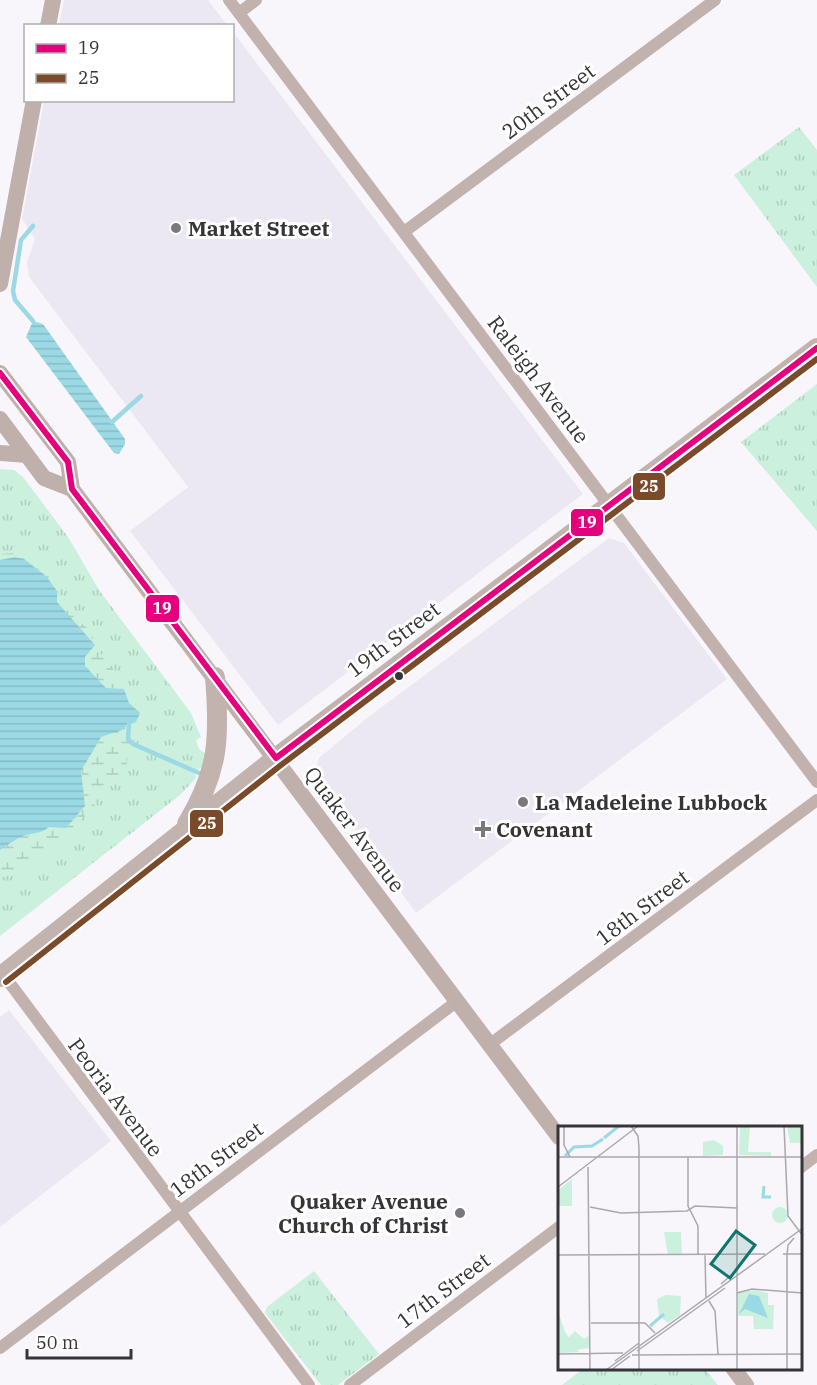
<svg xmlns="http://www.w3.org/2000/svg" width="817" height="1385" font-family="'IBM Plex Serif',serif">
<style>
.built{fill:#ece8f3}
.grass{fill:url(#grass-tufts)}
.wetland{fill:url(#wetland-marsh)}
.water{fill:url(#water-rules)}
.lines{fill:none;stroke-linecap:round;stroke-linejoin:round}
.stream{stroke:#9bd9e4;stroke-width:4.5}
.street{stroke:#c2b2ad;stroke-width:12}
.secondary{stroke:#c0b0ac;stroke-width:16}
.primary{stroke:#c2b3af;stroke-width:20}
.bus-1-casing{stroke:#fff;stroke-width:10}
.bus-2-casing{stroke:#fff;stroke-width:10}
.bus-1{stroke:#e5007d;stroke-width:6}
.bus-2{stroke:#7a4b2a;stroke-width:6}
.poi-dot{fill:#79787c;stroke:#fff;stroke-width:2}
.bus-dot{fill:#353437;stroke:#fff;stroke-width:2}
.labels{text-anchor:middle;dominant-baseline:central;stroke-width:6;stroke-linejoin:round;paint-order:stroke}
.street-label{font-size:21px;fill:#353437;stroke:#fff}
.poi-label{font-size:21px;font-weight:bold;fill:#353437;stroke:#fff;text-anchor:start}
.inset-river{fill:none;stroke:#9bd9e4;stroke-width:3}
.inset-road{fill:none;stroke:#aaa8ad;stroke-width:1.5}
.view{fill:#0f766e;fill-opacity:0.15;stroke:#0f766e;stroke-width:3}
.inset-edge{fill:none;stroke:#353437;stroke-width:3}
.line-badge{stroke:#fff;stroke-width:2}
.badge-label{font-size:16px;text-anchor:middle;font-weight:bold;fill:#fff}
</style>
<defs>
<pattern id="grass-tufts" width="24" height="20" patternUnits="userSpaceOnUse" patternTransform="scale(1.5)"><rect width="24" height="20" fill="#cbf0dd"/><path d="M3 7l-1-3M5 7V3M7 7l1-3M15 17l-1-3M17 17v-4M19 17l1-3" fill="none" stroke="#afcebe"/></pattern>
<pattern id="wetland-marsh" width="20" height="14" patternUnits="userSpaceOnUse" patternTransform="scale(1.5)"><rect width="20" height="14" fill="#cbf0dd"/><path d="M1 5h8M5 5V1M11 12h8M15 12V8" fill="none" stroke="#afcebe"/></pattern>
<pattern id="water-rules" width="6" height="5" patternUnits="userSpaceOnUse" patternTransform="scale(1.5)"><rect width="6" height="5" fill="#9bd9e4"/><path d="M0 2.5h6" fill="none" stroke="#86bbc4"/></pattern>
</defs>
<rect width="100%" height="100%" fill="#f8f6fb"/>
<path class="built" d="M64 0H208L227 25H59Z
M233 32 583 494 278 725 130 531 188 487 29 277 27 262 35 239 22 219 44 101 232 100Z
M609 538 624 543 727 679 416 913 319 779 316 767 319 758 367 718Z
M9 1010 111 1141 0 1227V1017Z"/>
<path class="grass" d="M799 127 817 150V287L734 175Z
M817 384V531L741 442Z
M0 469 14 470 23 477 68 537 99 590 191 713 201 737 196 740 199 749 206 754 202 767 194 772 196 778 180 795 0 936Z
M314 1271 379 1354 338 1385H321L265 1313 267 1307Z
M584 1368 705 1369 718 1385H562Z"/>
<path class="wetland" d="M16 553 35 561 46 576 24 559 0 560V554Z
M57 591 72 614 89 630 102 656 121 681V688C102 690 96 681 85 666V658L93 648C87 626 58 616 57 591Z
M130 724 134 742 128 751 127 763 119 777 69 833 24 871 0 878V850C7 844 17 837 26 835 36 833 41 834 49 827L57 828 72 822 81 812 84 799 81 771 85 762 101 736Z"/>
<path class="water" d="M33 321 43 324 125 439V444L119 454 114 453 26 337Z
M15 557 24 559 46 576 57 591V602L95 645 85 657V666L106 688 124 689 129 703 140 713 136 722 126 725 125 729 101 737 81 771 85 806 66 828 49 827C39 835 34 832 23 836 14 840 7 845 0 850V560Z"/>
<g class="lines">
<path class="stream" d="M33 321 15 300 13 291 21 240 33 226
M112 422 141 396
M129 724 128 739 133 744 199 773"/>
<path class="street" d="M229 0 817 782
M239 13 256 0
M404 232 715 0
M3 974 309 1385
M489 1045 817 800
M800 1168 817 1155
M0 1348 456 1002
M350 1385 559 1227"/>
<path class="secondary" d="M48 26 53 0
M0 284 34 100
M0 373 68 462 72 489 559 1137
M0 419 44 478 72 489
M0 453 27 455
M733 1368 746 1385"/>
<path class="primary" d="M187 824C219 771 220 737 215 677
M0 977 276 758 817 348"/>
<defs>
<path id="bus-1" d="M0 373 68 462 72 489 276 758 817 348"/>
<path id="bus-2" d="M6 982 281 765 817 359"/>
</defs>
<use href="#bus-1" class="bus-1-casing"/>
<use href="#bus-2" class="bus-2-casing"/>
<use href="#bus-1" class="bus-1"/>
<use href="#bus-2" class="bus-2"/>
</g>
<g class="poi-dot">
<circle cx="176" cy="228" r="6"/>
<circle cx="523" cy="802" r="6"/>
<path d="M480 820h6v6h6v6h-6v6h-6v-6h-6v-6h6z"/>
<circle cx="460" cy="1213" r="6"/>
</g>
<circle class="bus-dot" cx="399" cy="676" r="5"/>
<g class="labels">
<g class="street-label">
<text transform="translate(548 101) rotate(-37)">20th Street</text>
<text transform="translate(539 379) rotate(53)">Raleigh Avenue</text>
<text transform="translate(393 639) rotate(-37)">19th Street</text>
<text transform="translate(355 829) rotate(53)">Quaker Avenue</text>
<text transform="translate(642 907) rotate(-37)">18th Street</text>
<text transform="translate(116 1097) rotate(53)">Peoria Avenue</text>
<text transform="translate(216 1159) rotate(-37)">18th Street</text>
<text transform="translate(443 1290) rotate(-37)">17th Street</text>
</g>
<g class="poi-label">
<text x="188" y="228">Market Street</text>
<text x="535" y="802">La Madeleine Lubbock</text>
<text x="496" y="829">Covenant</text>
<text x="448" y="1201" text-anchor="end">Quaker Avenue<tspan x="448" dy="24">Church of Christ</tspan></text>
</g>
</g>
<g transform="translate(558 1126)">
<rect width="244" height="244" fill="#f8f6fb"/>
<path d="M182 0H192L190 26H213V30L181 29ZM229 0H244V17H232ZM108 169 123 170 122 189 110 197 101 190 99 173ZM0 185 7 206 21 226 0 227Z" fill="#cbf0dd"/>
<path d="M156 14 165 20V29L145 30V16Z" fill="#cbf0dd"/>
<path d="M14 53V80H1L0 92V64Z" fill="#cbf0dd"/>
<path d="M214 89a8 8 0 1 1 16 0a8 8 0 1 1-16 0ZM106 106H123L124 129H110ZM197 164 210 167V179H216L215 203H196L195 190H180V167ZM17 205 26 213 31 210V222L18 224 10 212Z" fill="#cbf0dd"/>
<path d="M191 168 201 170 210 192 187 183 181 188Z" fill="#9bd9e4"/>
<path class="inset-river" d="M46 12 61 0M7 30 16 21 34 20 45 13M206 60 205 71H213M92 200 106 188"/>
<path class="inset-road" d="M6 0V19L12 31M73 0 80 10 81 22V244M226 0 230 90 245 110M0 31H245M130 31V80L140 100V129M30 41 32 244M0 61 80 0M32 81 63 87 129 85 137 80 179 82M225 128H245M0 129 207 128M147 129 148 172M229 129 230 119 236 112M163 158 179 144M179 167 194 163 245 167M151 175 157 185 160 228M33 197H87L97 207M79 225 167 162M0 228 65 227M74 229 245 228M57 235 81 217M48 244 245 102M53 244 72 230M179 244V0M229 244V129"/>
<path class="view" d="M178 105 197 119 172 152 153 138Z"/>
<rect width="244" height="244" class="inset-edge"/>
</g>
<g class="line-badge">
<rect x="632" y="472" width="34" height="29" rx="6" fill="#7a4b2a"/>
<rect x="570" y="508" width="34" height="29" rx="6" fill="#e5007d"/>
<rect x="145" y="594" width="35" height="29" rx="6" fill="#e5007d"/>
<rect x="189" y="809" width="35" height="29" rx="6" fill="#7a4b2a"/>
</g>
<g class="badge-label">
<text x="649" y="492">25</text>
<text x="587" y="528">19</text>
<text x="162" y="614">19</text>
<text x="207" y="829">25</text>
</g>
<rect x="24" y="24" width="210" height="78" fill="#ffffff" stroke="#aeaeaf" stroke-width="1.5"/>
<rect x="36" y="44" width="30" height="9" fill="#e5007d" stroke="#aeaeaf" stroke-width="1.5"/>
<text x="78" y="54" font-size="18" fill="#353437">19</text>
<rect x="36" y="74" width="30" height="9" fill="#7a4b2a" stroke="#aeaeaf" stroke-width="1.5"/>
<text x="78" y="84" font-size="18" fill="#353437">25</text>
<path d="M27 1349v9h104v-9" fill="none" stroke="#353437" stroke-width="3"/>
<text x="36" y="1349" font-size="18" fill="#353437" stroke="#ffffff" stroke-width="4.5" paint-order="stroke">50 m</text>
</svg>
